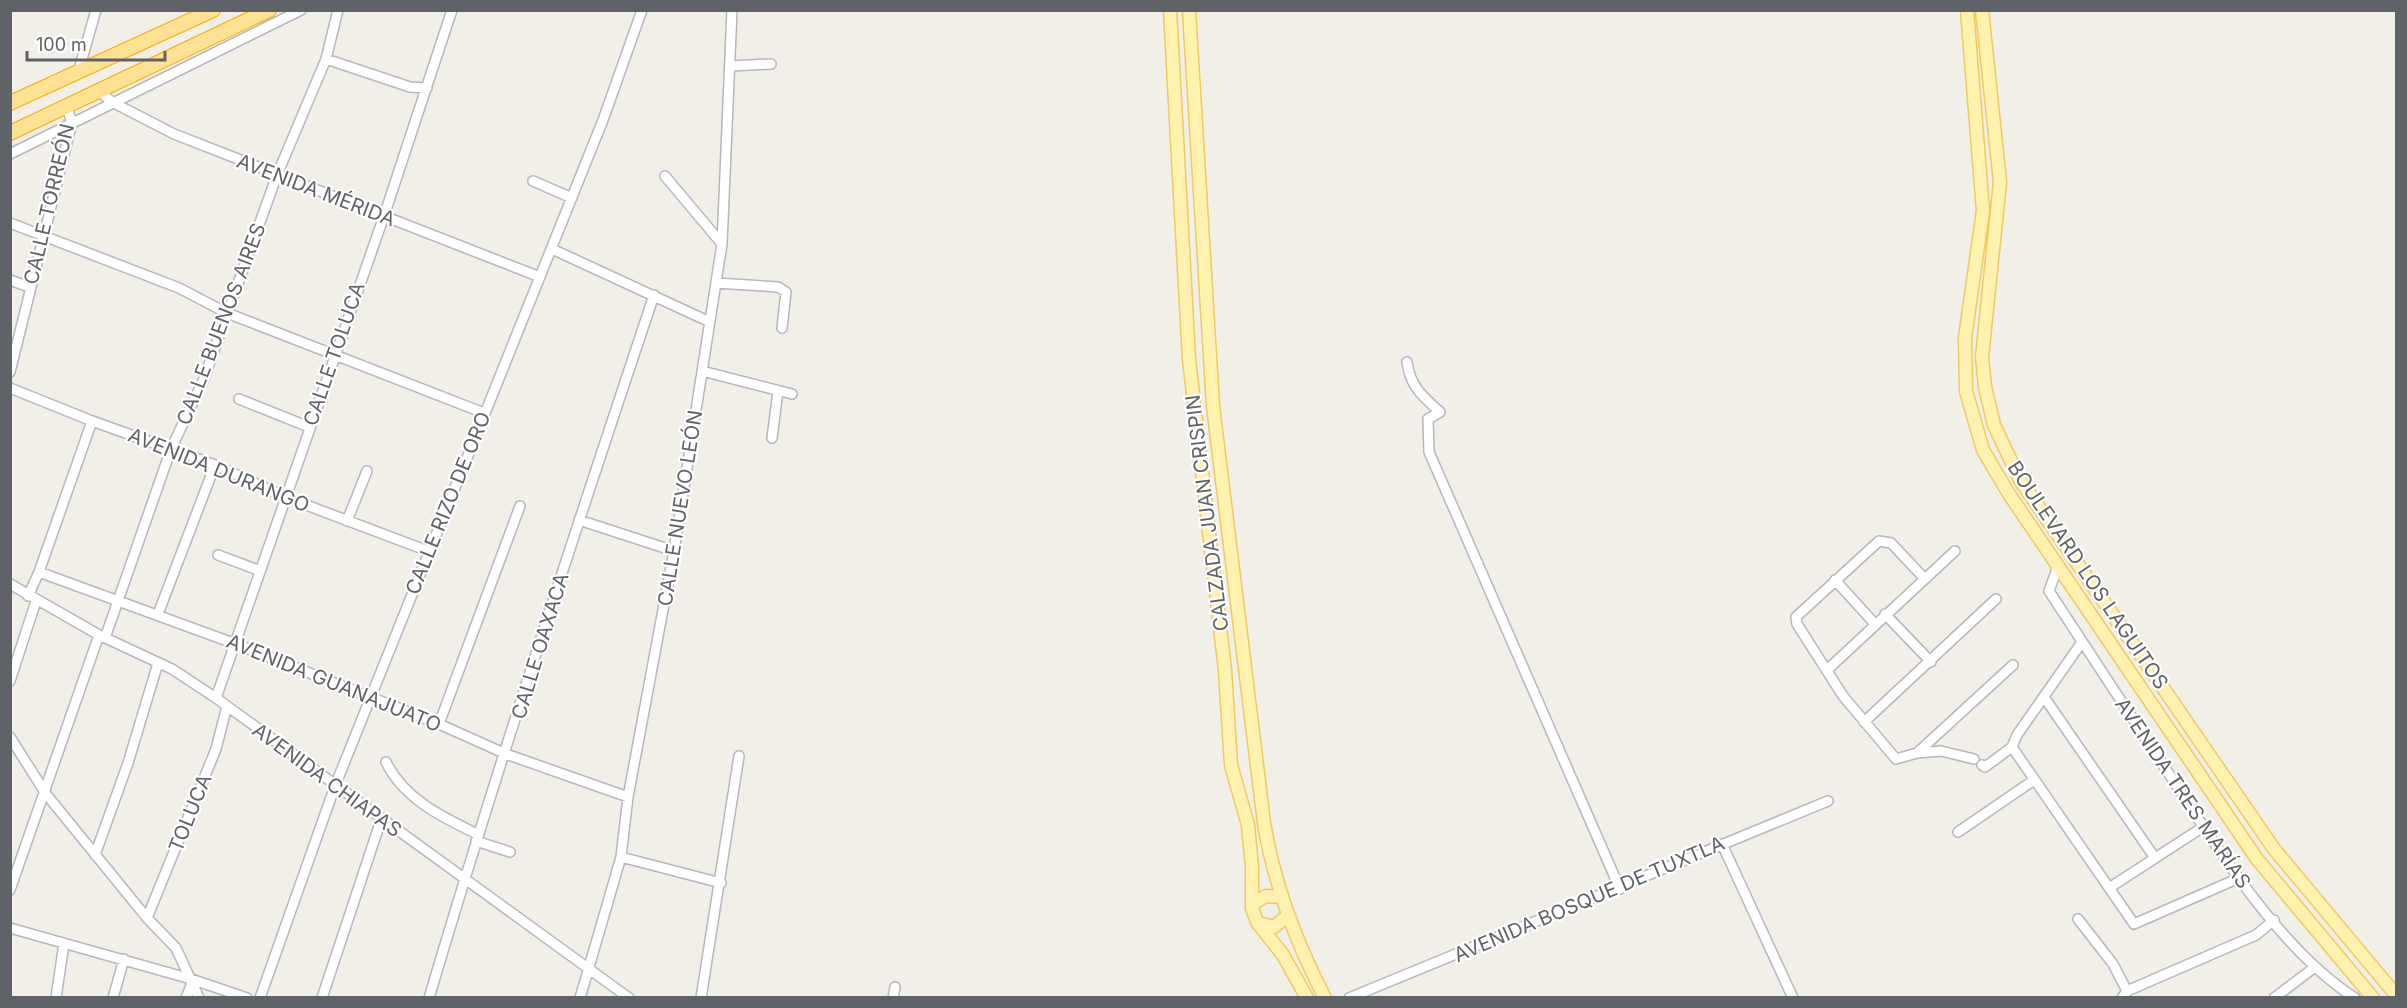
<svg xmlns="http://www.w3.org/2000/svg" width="2407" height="1008" font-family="Inter,sans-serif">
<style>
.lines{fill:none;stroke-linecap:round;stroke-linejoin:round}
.minor-casing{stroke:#b5b8bc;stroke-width:12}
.major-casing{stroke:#f2c960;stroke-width:15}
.highway-casing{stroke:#f9ab00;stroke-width:16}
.minor{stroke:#fff;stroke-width:9}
.major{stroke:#fff2af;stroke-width:12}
.highway{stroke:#fde293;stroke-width:14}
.labels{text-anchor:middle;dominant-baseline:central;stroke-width:4.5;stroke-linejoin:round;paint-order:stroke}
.street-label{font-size:20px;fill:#5f6368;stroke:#fff}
</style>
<rect width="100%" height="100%" fill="#f1efe8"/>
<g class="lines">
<defs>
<path id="minor" d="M326 59 410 87 427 88
M730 66 771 64
M78 73 96 10
M98 90 112 102 174 134 540 277
M10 154 301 10
M665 176 722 244
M533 181 572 198
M10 223 179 288 227 313 484 413
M552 249 710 322
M10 280 29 287
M716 283 778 287 786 292 782 328
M1407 362C1410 386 1422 396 1440 412L1428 419 1429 452 1620 889
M702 371 792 394
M10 372 72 122 66 106
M10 388 92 421 215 465 285 497 428 551
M239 399 309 427
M772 438 778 391
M579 520 674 551
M347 521 367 471
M218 555 258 570
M2058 566 2049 591C2089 652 2129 713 2169 774 2216 847 2281 951 2355 998
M39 572 233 643 439 724 506 754 628 797
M1925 579 1891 543 1879 541 1796 617 1797 624 1843 696 1896 759 1917 753 2013 665
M1835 580 1875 624
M10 584 99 635 172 669 216 698 629 998
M28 596 39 572 92 421
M158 614 215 465
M1885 614 1931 662
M105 638 171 449 203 381 277 175 326 59 338 10
M1827 670 1955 551
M10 681 36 601
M2044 697 2155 858
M216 698 384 216 452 10
M1864 722 1996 599
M439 724 520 506
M10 737 46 794 147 918 176 948 199 998
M2012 747 2134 924 2239 878
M1917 753 1941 751 1974 759
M386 762C404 799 442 817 477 834
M1982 765 1985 767 2012 747 2017 735 2082 642
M1958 832 2034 780
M476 841 510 852
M1722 844 1793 998
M95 855 128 763 158 663
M621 857 721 883
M2109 888 2203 827
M10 890 99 635
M147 918 216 749 227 706
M2078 919 2113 964 2127 991 2122 998
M10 928 191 979 247 998
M2127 991 2256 935 2274 920
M56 998 64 943
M113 998 124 959
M186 998 192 983
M260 998 335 786 603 120 642 10
M322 998 381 820
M429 998C499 762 576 529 654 295
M580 998 621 857 628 797 674 551 722 244 732 10
M701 998 739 756
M893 998 895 987
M1349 998 1828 801
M2274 998 2315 967"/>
<path id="major" d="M1170 10 1189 359 1225 670 1231 765 1248 825 1252 867V908L1257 922 1283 955 1307 998
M1189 10 1213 406 1264 823C1274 885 1296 942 1325 998
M1967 10 1983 211 1965 338 1966 391 1983 450 2009 494 2257 859 2373 998
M1982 10 2000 182 1982 357 1985 387 1994 425 2020 480 2274 849 2396 995
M1252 904 1266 896 1281 897
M1258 923 1274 927 1287 916"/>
<path id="highway" d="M10 103 213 10
M10 133 269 10"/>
</defs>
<use href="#minor" class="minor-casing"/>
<use href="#major" class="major-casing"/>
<use href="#highway" class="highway-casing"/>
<use href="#minor" class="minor"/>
<use href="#major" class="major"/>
<use href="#highway" class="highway"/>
</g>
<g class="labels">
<g class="street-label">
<text transform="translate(316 190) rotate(21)">AVENIDA MÉRIDA</text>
<text transform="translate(49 204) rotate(-77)">CALLE TORREÓN</text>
<text transform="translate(221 324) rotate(-69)">CALLE BUENOS AIRES</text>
<text transform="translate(334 354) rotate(-71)">CALLE TOLUCA</text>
<text transform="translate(219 470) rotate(22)">AVENIDA DURANGO</text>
<text transform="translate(448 503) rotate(-68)">CALLE RIZO DE ORO</text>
<text transform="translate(680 508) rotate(-81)">CALLE NUEVO LEÓN</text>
<text transform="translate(1207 513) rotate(-97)">CALZADA JUAN CRISPIN</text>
<text transform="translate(2088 575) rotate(56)">BOULEVARD LOS LAGUITOS</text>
<text transform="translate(540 646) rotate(-73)">CALLE OAXACA</text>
<text transform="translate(334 683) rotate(22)">AVENIDA GUANAJUATO</text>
<text transform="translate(327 780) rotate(36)">AVENIDA CHIAPAS</text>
<text transform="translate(2183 793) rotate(56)">AVENIDA TRES MARÍAS</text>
<text transform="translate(190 813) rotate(-68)">TOLUCA</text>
<text transform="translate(1589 899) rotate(-23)">AVENIDA BOSQUE DE TUXTLA</text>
</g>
</g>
<rect width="2407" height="1008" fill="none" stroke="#5f6368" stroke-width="24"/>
<path d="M27 51v9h138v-9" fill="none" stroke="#5f6368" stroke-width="3"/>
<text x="36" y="51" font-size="18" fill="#5f6368" stroke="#ffffff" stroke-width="4.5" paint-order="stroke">100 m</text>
</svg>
